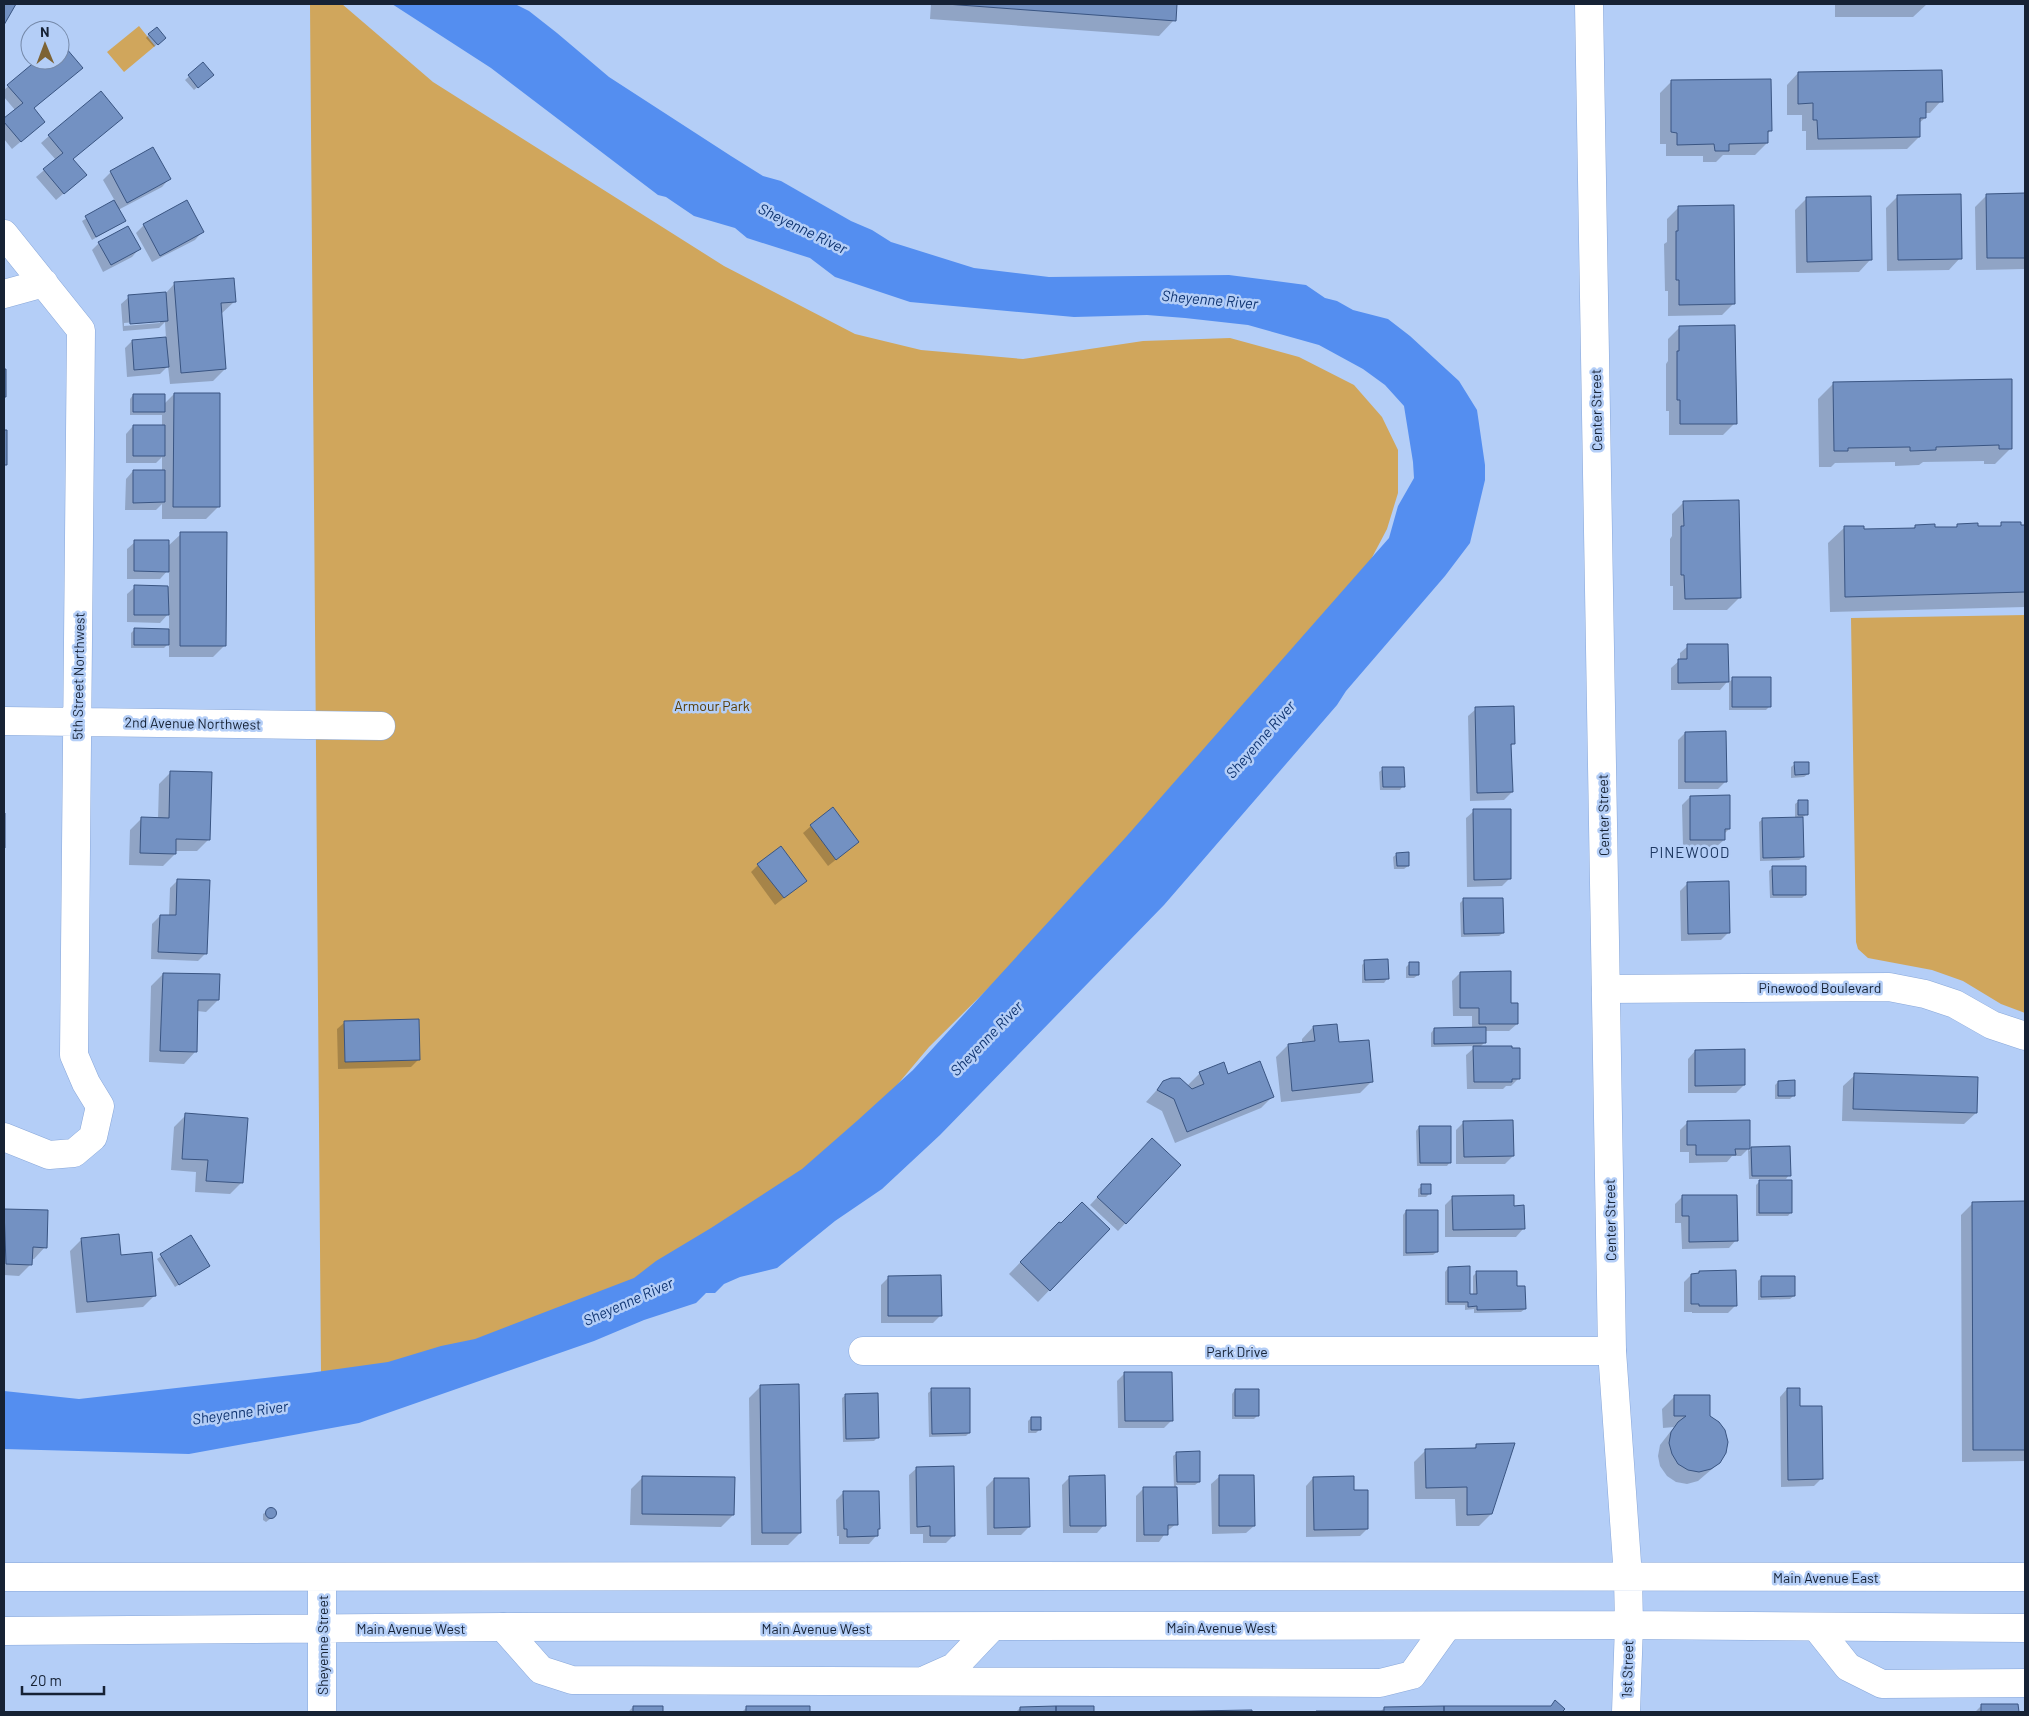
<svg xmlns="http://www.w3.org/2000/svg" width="2029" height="1716" font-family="Barlow,sans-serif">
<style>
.green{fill:#d0a65c}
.water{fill:#548ef0}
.shadow{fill:#0003;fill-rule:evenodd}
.building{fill:#7391c2;stroke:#3a5582}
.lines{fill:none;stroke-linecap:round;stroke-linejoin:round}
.minor-casing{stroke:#88a7d9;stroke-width:29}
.major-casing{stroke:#88a7d9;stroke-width:29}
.minor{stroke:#fff;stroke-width:28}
.major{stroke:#fff;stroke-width:28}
.labels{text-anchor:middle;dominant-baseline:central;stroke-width:5;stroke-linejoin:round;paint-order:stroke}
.street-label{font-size:14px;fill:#162235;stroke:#b4cef7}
.park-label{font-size:14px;fill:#563c04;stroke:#b4cef7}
.water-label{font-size:15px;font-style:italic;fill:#0e3370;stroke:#b4cef7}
.neighbourhood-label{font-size:15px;letter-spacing:1px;fill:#1e3862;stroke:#b4cef7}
</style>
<rect width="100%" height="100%" fill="#b4cef7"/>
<path class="green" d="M310 4H342L433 82 724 266 855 334 921 350 1023 359 1143 341 1230 338 1299 357 1354 385 1382 417 1398 450V493L1387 529 1367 567 1142 836 929 1047 860 1129 637 1292 416 1361 321 1372Z
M139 26 155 46 124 72 107 52Z
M2025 615V1013L2001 1004 1963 981 1932 970 1868 958 1858 949 1856 942 1851 618Z"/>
<path class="water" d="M392 4H515L529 11 557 33 609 77 731 156 763 176 781 181 851 221 872 230 891 242 974 268 1049 277 1229 275 1306 285 1325 298 1337 301 1353 310 1388 319 1410 336 1459 381 1477 410 1485 465V480L1470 543 1445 576 1346 691 1337 705 1164 905 940 1135 882 1189 835 1221 777 1268 740 1277 724 1284 715 1293H706L696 1303 644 1320 594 1341 359 1423 189 1454 4 1449V1391L79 1399 309 1373 388 1362 441 1346 475 1339 634 1278 656 1261 711 1228 802 1169 858 1120 913 1070 1126 837 1389 538 1398 506 1414 478 1413 462 1404 406 1385 385 1363 369 1319 345 1248 325 1185 318 1147 315 1074 317 910 302 835 277 810 258 747 238 735 228 694 216 666 197 658 195 491 68Z"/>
<path class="shadow" d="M931 4H1176L1174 20 1159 36 930 19Z
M1835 4H1927L1913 17H1835Z
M149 34 161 41 154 47 146 38Z
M60 43 81 68 33 109 44 122 12 149 4 139V120L15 110 4 97V90L39 60H60Z
M203 64 208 78 194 90 185 80Z
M1798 73 1941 101 1930 113H1924L1925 118 1918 124 1919 137 1907 149 1806 150V131H1802V115H1787V85Z
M1671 82 1771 130 1766 135 1767 143 1755 155H1723L1716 162H1703V156H1666V144H1660V93Z
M49 136 72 160 77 182 56 200 36 177 56 160 41 143Z
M111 172 169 179 162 187 118 210 124 221 92 240 82 221 115 201 103 180Z
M2025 194V269L1976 270 1975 207 1987 195Z
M1898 196 1960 258 1949 270 1887 271 1886 208Z
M1807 198 1870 260 1859 272 1796 273 1795 210Z
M186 202 202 232 195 240 152 262 136 233 144 225Z
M1679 207 1734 303 1722 315 1668 316V291H1665L1664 244 1667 242V219Z
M99 243 139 249 132 257 103 272 92 250Z
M175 283 234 302 221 314 225 369 213 381 170 384 168 366 160 374 127 377 125 348 132 341 166 338 165 322 159 328 123 331 121 304 129 297 165 294ZM160 320V323L124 326V323Z
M1680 327 1735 423 1723 435H1669V411H1666V364L1668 361V339Z
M1834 383 2011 448 1995 464H1984V461L1923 462 1919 465 1895 466V462L1835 463 1831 467H1819L1818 399Z
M174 394 218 507 206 519H162V504L156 510H125L126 479 133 471H162V457L156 463H126V434L133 426H162V415H130V399L133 395 164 404Z
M1684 502 1739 598 1727 610H1673V586H1670V539L1672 536V514Z
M2002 524 2025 526V607L1830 612 1828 543 1844 528 1863 531 1912 529 1916 526 1934 528H1955L1958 525 1976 527H1999Z
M181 534 225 645 213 657H169V643L164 648H131V633L134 630H169V613L160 623 127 622V594L135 587H169V569L160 579H127V549L135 542 167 547Z
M1688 646 1727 682 1720 690H1671V668L1680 660V653Z
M1733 679 1770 706 1766 710H1729V682Z
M1476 709 1514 743 1510 747 1512 792 1504 800 1470 801 1468 716Z
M1685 733 1726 781 1718 789H1678V740Z
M1795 764 1808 774 1804 777 1791 778V767Z
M1383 769 1403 786 1400 790H1380L1379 772Z
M171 772 208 840 197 851H175V854L163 866 129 865 130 830 142 818 158 819 159 784Z
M1690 797 1729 829 1724 834V840L1716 847H1683L1682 805Z
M1799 801 1807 814 1802 818 1803 857 1799 860 1760 861 1759 822 1763 819 1795 818V804Z
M1474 811 1510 878 1502 886 1467 887 1466 818Z
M811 826 858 842 828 866 803 833Z
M1397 854 1408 866 1404 869H1394L1393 857Z
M758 865 806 881 775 905 751 872Z
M1773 867 1805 895 1802 898H1770L1769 871Z
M178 880 206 953 198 961 151 959 152 924 160 916H169L170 888Z
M1688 883 1729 932 1721 940 1681 941 1680 891Z
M1464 899 1503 933 1499 936 1461 937 1460 903Z
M1365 962 1387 979 1384 983H1362V965Z
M1409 964 1418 975 1414 978H1406V967Z
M1460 973 1510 1005 1517 1024 1509 1031H1485V1042L1480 1047 1519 1078 1511 1086H1506L1503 1089H1467L1466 1055 1476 1046 1431 1047V1033L1434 1029 1472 1028V1016H1453L1452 981Z
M163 974 218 1000 206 1012 197 1011 195 1052 184 1064 149 1062 151 986Z
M345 1022 419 1059 411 1067 338 1069 337 1029Z
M1313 1027 1338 1044 1372 1081 1360 1093 1281 1102 1276 1057 1288 1045 1302 1044V1039Z
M1695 1051 1744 1085 1736 1093H1688V1059Z
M1200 1073 1228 1076 1273 1096 1261 1108 1175 1143 1162 1111 1146 1102 1164 1082 1187 1086Z
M1855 1075 1976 1113 1964 1124 1842 1121 1843 1086Z
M1778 1082 1794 1095 1790 1099H1775V1085Z
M186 1115 242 1182 230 1194 195 1192 196 1172 171 1170 174 1127Z
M1464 1122 1513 1156 1505 1164H1456V1130Z
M1688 1122H1748L1749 1151 1752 1148 1789 1175 1786 1179H1749L1748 1149 1741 1156H1732L1727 1162 1689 1163V1152H1680V1130Z
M1419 1127 1450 1162 1447 1166H1417L1416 1131Z
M1145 1147 1180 1165 1118 1231 1090 1205Z
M1759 1182 1791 1212 1788 1216H1756V1185Z
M1422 1186 1429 1194 1426 1197H1418V1189Z
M1453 1197 1513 1207 1523 1229 1516 1237H1445V1205Z
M1682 1197 1736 1240 1729 1248 1682 1249 1681 1223H1675V1204Z
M1973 1203H2025V1461L1962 1462 1961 1215Z
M4 1210 47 1211 45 1247 34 1259H31V1264L19 1276 4 1275Z
M1406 1211 1437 1252 1433 1255 1403 1256V1215Z
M1059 1223 1108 1229 1038 1302 1009 1274Z
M190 1237 205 1269 175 1287 157 1259Z
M82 1239 120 1256 155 1295 143 1307 76 1313 70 1251Z
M1448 1268 1469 1296 1473 1295V1276L1477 1272 1516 1287 1525 1309 1521 1312 1474 1313V1309L1465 1310V1305H1445V1272Z
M1699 1272 1736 1305 1728 1313H1692V1312H1684V1282L1691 1275H1697Z
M889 1277 941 1315 933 1323H881V1285Z
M1761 1278 1794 1296 1790 1299 1758 1300V1281Z
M1125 1373 1172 1420 1164 1428H1118L1117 1381Z
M761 1386 800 1533 788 1545H751L749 1398Z
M1787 1389 1799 1408 1822 1478 1814 1486 1781 1487 1780 1397Z
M932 1390 969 1433 966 1436 929 1437 928 1393Z
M1235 1390 1258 1415 1254 1419H1232V1394Z
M846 1395 877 1438 874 1441 843 1442 842 1398Z
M1674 1397 1709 1416 1719 1463 1698 1481 1687 1484 1676 1482 1667 1476 1660 1466 1658 1456 1660 1445 1674 1427 1663 1428 1662 1409Z
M1031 1418 1040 1429 1036 1433H1028V1421Z
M1477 1445 1491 1514 1479 1526H1456L1455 1499H1415L1414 1462 1426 1450 1473 1449Z
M1177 1453 1199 1482 1195 1485H1176V1524L1166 1532 1159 1542H1136V1496L1144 1488H1174L1173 1456Z
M917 1468 954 1535 946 1543H923V1534H910L909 1475Z
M1070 1477 1104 1525 1097 1533H1063L1062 1485Z
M1219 1477 1254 1526 1246 1533 1212 1534 1211 1484Z
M642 1478 733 1515 721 1527 630 1525 631 1489Z
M1313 1478 1367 1529 1360 1536 1306 1537V1486Z
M994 1479 1029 1527 1021 1535H987L986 1487Z
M844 1492 876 1530V1536L869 1544H839V1536H837L836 1500Z
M270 1509 274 1510V1516L266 1522 263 1520V1514Z
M1982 1705H2017V1712H1975Z
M633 1707H662V1712H628Z
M809 1707V1712H742L746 1708Z
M1093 1707V1712H1016L1020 1708Z
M1551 1707 1563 1709 1560 1712H1320H1380L1384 1708Z"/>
<path class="building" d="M4 4H16L4 25Z
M946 4H1177L1176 21Z
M157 27 166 38 158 45 148 34Z
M60 41 83 68 34 108 45 122 21 142 4 122V118L23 103 7 85 37 60H60Z
M203 62 214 75 198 88 188 75Z
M1942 70 1943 102H1926V118H1920V137L1818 139 1817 120H1813V103L1798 104V72Z
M1771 79 1772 131H1768V143L1729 144V151H1715L1714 144 1677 145V133L1671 132V80Z
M101 91 123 118 73 159 87 175 64 194 43 169 63 153 48 135Z
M153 147 171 179 127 203 110 171Z
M2025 193V258H1987L1986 194Z
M1961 194 1962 259 1898 260 1897 195Z
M1871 196 1872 260 1807 262 1806 197Z
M114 200 126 221 96 237 85 216Z
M187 200 204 232 160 256 143 224Z
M1734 205 1735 304 1679 305V280H1676V231H1678V206Z
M128 226 141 249 111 265 98 242Z
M234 278 236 302 221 303 226 369 181 373 174 282Z
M166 292 168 321 130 324 128 295Z
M1735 325 1737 424H1680V400H1677V351H1679V326Z
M166 337 169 367 134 370 132 340Z
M4 369H6V397H4Z
M2012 379V449H1999V445L1936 447V450L1910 451V447L1848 448V451H1834L1833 382Z
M174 393H220V507H173Z
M133 394H165V412H133Z
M133 425H165V456H133Z
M4 430H7V465H4Z
M133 470H165V502L133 503Z
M1739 500 1741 598 1685 599 1684 575H1681V526H1684L1683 501Z
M2001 522H2021V525H2025V592L1845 597 1844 526H1864V529L1915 528V525L1935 524V527H1957V524L1978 523V526H2001Z
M180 532H227L226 646H180Z
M134 540H169V572L134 571Z
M134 585 168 586 169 615H134Z
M134 628 169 629V645H134Z
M1687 644H1728L1729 682 1678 683V659H1687Z
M1732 677H1771V707H1732Z
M1514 706 1515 744H1511L1513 792 1477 793 1475 707Z
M1726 731 1727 782H1685V732Z
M1794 762H1809V774L1795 775Z
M1382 767H1404L1405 787H1383Z
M170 771 212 772 210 840 176 839V854L140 853 141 817 169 818Z
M1730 795V829H1725V840H1690V796Z
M1798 800H1808V815H1798Z
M833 807 859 842 836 860 810 825Z
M1473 809H1511V879L1474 880Z
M4 813H5V848H4Z
M1803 817 1804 857 1763 858 1762 818Z
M781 846 807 881 784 898 757 864Z
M1409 852V866H1397L1396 853Z
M1772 866H1806V895H1773Z
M177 879 210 880 207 954 158 952 160 915H176Z
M1729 881 1730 933 1688 934 1687 882Z
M1463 898H1503L1504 933 1464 934Z
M1388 959 1389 979 1365 980 1364 960Z
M1409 962H1419V975H1409Z
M1511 971V1003H1518V1024H1479V1008H1460V972Z
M163 973 220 974 219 1000H198L197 1052 160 1051Z
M419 1019 420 1060 345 1062 344 1021Z
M1337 1024 1339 1042 1369 1040 1373 1082 1292 1091 1288 1044 1315 1041 1313 1026Z
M1486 1027V1043L1434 1044V1028Z
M1473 1046H1512V1048H1520V1079H1512V1082H1474Z
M1745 1049V1085L1695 1086V1050Z
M1260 1061 1274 1097 1187 1132 1174 1099 1157 1090 1163 1081 1171 1078H1180L1192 1089 1204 1084 1199 1072 1224 1062 1228 1074Z
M1854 1073 1978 1077 1977 1113 1853 1109Z
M1795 1080V1096H1778V1081Z
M185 1113 248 1118 243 1183 206 1181 208 1160 182 1159Z
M1513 1120 1514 1156 1464 1157 1463 1121Z
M1750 1120V1149H1735L1736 1155H1696V1145H1687V1121Z
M1419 1126H1451V1163H1420Z
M1152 1138 1181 1165 1126 1224 1097 1197Z
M1790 1146 1791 1176H1752L1751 1147Z
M1759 1180H1792V1213H1759Z
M1421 1184H1431V1194H1421Z
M1514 1195V1206L1524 1205 1525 1229 1453 1230 1452 1196Z
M1682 1195H1737L1738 1241 1689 1242V1216H1682Z
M2025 1201V1450H1973L1972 1202Z
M1082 1202 1110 1229 1050 1291 1020 1262 1059 1222 1061 1223Z
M4 1209 48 1210 47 1248 33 1247 32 1265 6 1264Z
M1406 1210H1438V1252L1406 1253Z
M119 1234 121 1255 152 1252 156 1296 87 1302 81 1238Z
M191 1235 210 1266 179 1285 160 1254Z
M1470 1266V1294H1477L1476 1271H1517V1286H1525L1526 1309 1477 1310V1306L1468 1307V1302H1448V1267Z
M1736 1270 1737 1306H1699V1304H1691V1274L1699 1273V1271Z
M941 1275 942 1316H888V1276Z
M1761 1276H1795V1296L1761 1297Z
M1124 1372H1172L1173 1421H1125Z
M799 1384 801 1533H762L760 1385Z
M931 1388H970V1433L932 1434Z
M1787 1388H1800V1406H1822L1823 1479 1788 1480Z
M1235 1389H1259V1416H1235Z
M878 1393 879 1438 846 1439 845 1394Z
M1674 1395H1710V1416L1719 1422 1725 1430 1728 1442 1726 1453 1720 1463 1711 1469 1699 1472 1688 1470 1678 1464 1672 1454 1669 1443 1671 1432 1678 1422 1686 1416H1674Z
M1031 1417H1041V1430H1031Z
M1515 1443 1492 1514 1467 1515V1487L1426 1488 1425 1449 1476 1448V1444Z
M1200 1451V1482H1177L1176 1452Z
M954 1466 955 1536H930V1526L917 1527 916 1467Z
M1105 1475 1106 1526H1070L1069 1476Z
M1219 1475H1254L1255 1526H1219Z
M642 1476 735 1477 734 1515 642 1514Z
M1354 1476V1490H1368V1529L1314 1530 1313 1477Z
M994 1478H1029L1030 1527 994 1528Z
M1143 1487H1177L1178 1525H1168V1535H1144Z
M843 1491H879L880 1529H878V1536L847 1537V1529H844Z
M265.5 1513a5.5 5.5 0 1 1 11 0a5.5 5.5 0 1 1-11 0Z
M1555 1700 1565 1709 1562 1712H1444V1706H1551Z
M1981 1704H2018L2019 1712H1981Z
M633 1706H663V1712H633Z
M746 1706H810V1712H746Z
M1056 1706V1712H1020V1707Z
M1056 1706H1094V1712H1056Z
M1444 1706V1712H1384V1707Z
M1252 1710V1712H1191V1711Z
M1160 1711H1191V1712H1160Z
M1316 1711H1384V1712H1316Z"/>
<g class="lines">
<defs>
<path id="minor" d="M4 234 81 330 74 1055 86 1083 100 1106 93 1137 74 1153 49 1155 4 1137
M4 294 44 283
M4 721 381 726
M1606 989 1889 987 1925 994 1955 1004 1992 1025 2025 1036
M863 1351H1612
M503 1627 541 1670 572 1680 1380 1683 1412 1675 1447 1626
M1817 1628 1848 1667 1882 1684 2025 1683
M927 1679 954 1667 991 1628
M1626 1712 1629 1625"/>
<path id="major" d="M1589 4 1612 1351 1628 1577 1629 1625
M4 1577 924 1576 2025 1577
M322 1577V1712
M4 1631 503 1627 1629 1625 2025 1628"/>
</defs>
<use href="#minor" class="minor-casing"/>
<use href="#major" class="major-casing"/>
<use href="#minor" class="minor"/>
<use href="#major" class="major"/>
</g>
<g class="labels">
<g class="street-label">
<text transform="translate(1596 410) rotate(-91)">Center Street</text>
<text transform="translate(78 676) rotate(-89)">5th Street Northwest</text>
<text transform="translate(193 723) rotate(1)">2nd Avenue Northwest</text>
<text transform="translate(1603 815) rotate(-91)">Center Street</text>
<text x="1820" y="987">Pinewood Boulevard</text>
<text transform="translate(1610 1220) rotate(-91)">Center Street</text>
<text x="1237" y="1351">Park Drive</text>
<text x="1826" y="1577">Main Avenue East</text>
<text x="1221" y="1627">Main Avenue West</text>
<text x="411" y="1628">Main Avenue West</text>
<text x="816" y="1628">Main Avenue West</text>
<text transform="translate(322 1645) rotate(-90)">Sheyenne Street</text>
<text transform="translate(1627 1669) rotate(-88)">1st Street</text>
</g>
<g class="park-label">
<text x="712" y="705">Armour Park</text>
</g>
<g class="water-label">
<text transform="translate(803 228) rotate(26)">Sheyenne River</text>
<text transform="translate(1210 299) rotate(5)">Sheyenne River</text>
<text transform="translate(1260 739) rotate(-49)">Sheyenne River</text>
<text transform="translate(986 1038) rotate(-46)">Sheyenne River</text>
<text transform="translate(628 1301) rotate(-24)">Sheyenne River</text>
<text transform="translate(240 1412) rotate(-8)">Sheyenne River</text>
</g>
<g class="neighbourhood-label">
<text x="1690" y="852">PINEWOOD</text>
</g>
</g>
<rect width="2029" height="1716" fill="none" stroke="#162235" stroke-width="10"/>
<g transform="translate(45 45) rotate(359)"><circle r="24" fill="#b4cef7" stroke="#7589a9"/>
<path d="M0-4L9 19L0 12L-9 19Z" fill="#7d6335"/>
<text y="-8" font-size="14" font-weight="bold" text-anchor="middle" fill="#162235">N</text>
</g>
<path d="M22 1686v8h82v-8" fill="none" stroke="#162235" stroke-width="2.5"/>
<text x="30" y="1686" font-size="15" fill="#162235" stroke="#b4cef7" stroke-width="4" paint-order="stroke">20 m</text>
</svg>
